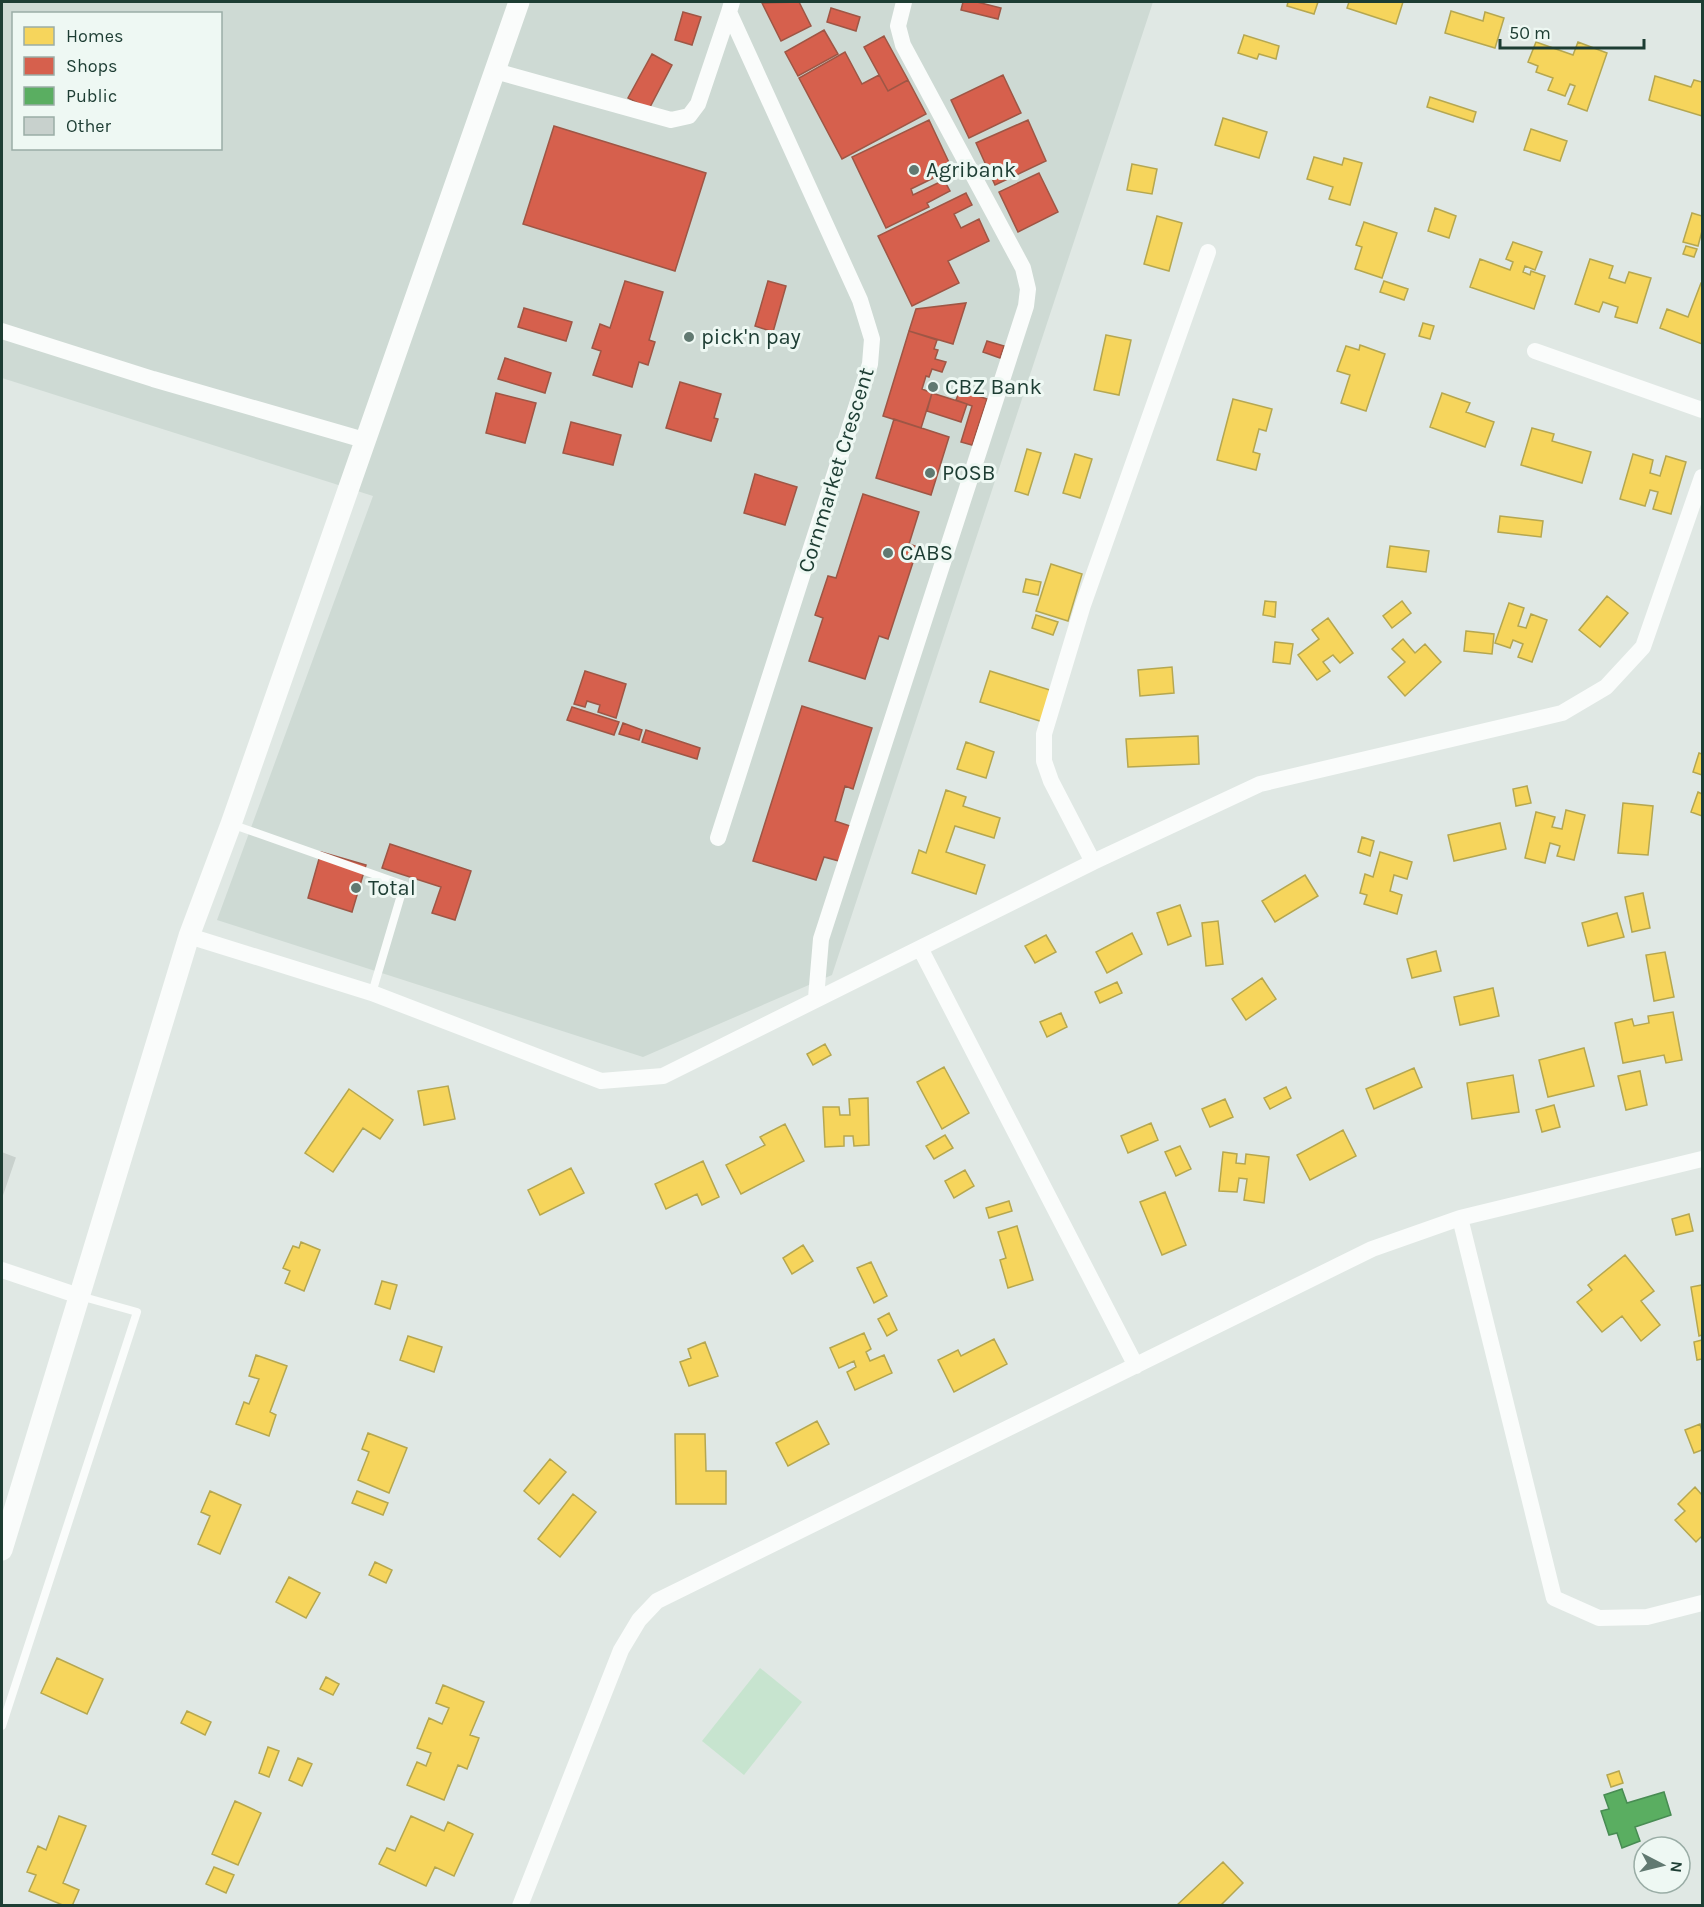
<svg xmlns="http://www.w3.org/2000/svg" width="1704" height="1907" font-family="Karla,sans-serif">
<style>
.built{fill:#cedad4;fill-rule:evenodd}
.green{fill:#c7e4cf}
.homes{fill:#f6d55c;stroke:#b5a750;stroke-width:1.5}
.shops{fill:#d6604d;stroke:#9e5645;stroke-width:1.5}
.public{fill:#5aae61;stroke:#488c53;stroke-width:1.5}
.building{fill:#c8d1cd;stroke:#c9d1cd;stroke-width:1.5}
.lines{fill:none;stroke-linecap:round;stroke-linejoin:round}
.service{stroke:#fafcfb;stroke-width:8}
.minor{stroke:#fafcfb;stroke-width:16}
.tertiary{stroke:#fafcfb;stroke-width:21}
.poi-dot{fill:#617971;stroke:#eef8f3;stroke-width:2}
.labels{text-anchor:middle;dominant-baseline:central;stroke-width:6;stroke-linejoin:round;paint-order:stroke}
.poi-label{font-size:22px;fill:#1d3d33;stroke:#eef8f3;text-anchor:start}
.street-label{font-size:22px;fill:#1d3d33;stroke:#eef8f3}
</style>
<rect width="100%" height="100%" fill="#e0e8e4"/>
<path class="built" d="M2 2H1153L832 975 643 1057 217 920 373 496 2 378ZM14 14H220V148H14Z"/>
<path class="green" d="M760 1668 802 1702 744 1775 702 1741Z"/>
<path class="homes" d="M1288 2H1318L1314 14 1287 6Z
M1349 2H1403L1396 24 1347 8Z
M1451 11 1483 21 1485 12 1504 18 1495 48 1445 33Z
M1244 35 1279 46 1276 59 1259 54 1257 59 1238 53Z
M1536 42 1573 55 1578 42 1607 53 1587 111 1568 104 1575 86 1570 84 1565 96 1548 90 1553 78 1536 72 1538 66 1528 62Z
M1655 76 1691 87 1694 80 1702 82V116L1649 100Z
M1430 97 1476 112 1473 122 1427 107Z
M1223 118 1267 132 1259 158 1215 145Z
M1531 129 1567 141 1560 161 1524 150Z
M1314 157 1342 165 1344 158 1362 163 1350 205 1329 199 1333 187 1307 179Z
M1132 164 1157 169 1152 194 1127 190Z
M1435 208 1456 216 1449 238 1428 231Z
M1692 213 1702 216V231L1698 246 1683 242Z
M1157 216 1182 223 1169 271 1144 264Z
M1364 222 1397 233 1382 278 1355 269 1362 247 1356 245Z
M1513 242 1542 252 1535 270 1525 266 1523 272 1530 275 1531 271 1545 276 1534 309 1470 287 1480 259 1510 270 1513 262 1506 259Z
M1686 246 1697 249 1694 257 1683 254Z
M1590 259 1613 266 1609 278 1625 283 1629 272 1651 278 1637 323 1615 317 1618 307 1603 302 1599 312 1575 304Z
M1384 281 1408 289 1404 300 1380 292Z
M1701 283H1702V344L1660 328 1667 309 1688 317Z
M1423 323 1434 326 1430 339 1419 336Z
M1106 335 1131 340 1119 395 1094 390Z
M1360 345 1385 354 1366 411 1341 403 1350 375 1337 371 1346 346 1359 350Z
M1442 393 1470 403 1466 412 1494 422 1485 447 1430 427Z
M1233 399 1272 409 1266 431 1259 429 1253 452 1260 454 1256 470 1217 460Z
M1532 428 1554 434 1552 441 1591 452 1582 483 1521 465Z
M1027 449 1041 453 1028 495 1015 491Z
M1075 454 1092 459 1080 498 1063 493Z
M1633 454 1653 460 1650 473 1660 476 1666 456 1686 462 1671 514 1653 509 1658 492 1650 490 1645 506 1620 499Z
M1500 516 1543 521 1541 537 1498 532Z
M1390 546 1429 551 1426 572 1387 567Z
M1051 564 1082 574 1068 621 1036 611Z
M1026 579 1041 582 1038 595 1023 592Z
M1607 596 1628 613 1600 647 1579 630Z
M1265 601 1276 602 1275 617 1263 615Z
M1402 601 1411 613 1392 628 1383 616Z
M1509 603 1524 608 1518 626 1526 628 1531 614 1547 620 1532 662 1518 657 1523 644 1513 640 1510 648 1495 643Z
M1036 615 1058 622 1053 635 1032 628Z
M1328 618 1353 653 1340 663 1333 655 1323 662 1330 671 1317 680 1298 655 1319 639 1312 630Z
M1466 631 1494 634 1492 654 1464 651Z
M1403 639 1415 653 1425 644 1441 662 1405 696 1388 677 1405 662 1392 649Z
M1275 642 1293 644 1290 664 1273 662Z
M1172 667 1174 693 1140 696 1138 670Z
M990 671 1053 691 1043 722 980 702Z
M1198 736 1199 764 1128 767 1126 739Z
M966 742 994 752 986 778 957 769Z
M1699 753 1702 754V775L1693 772Z
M1527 786 1531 803 1516 806 1513 789Z
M946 790 966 797 963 806 1000 818 994 838 955 826 946 852 985 865 976 894 912 873 919 850 926 853Z
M1698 792 1702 794V816L1691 812Z
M1623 803 1653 806 1648 855 1618 853Z
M1566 810 1585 815 1574 860 1557 856 1560 846 1550 843 1545 863 1525 858 1536 812 1555 817 1552 827 1562 829Z
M1500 823 1506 849 1454 861 1448 835Z
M1362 837 1374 841 1370 856 1358 852Z
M1380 852 1412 862 1407 879 1394 875 1390 891 1402 895 1397 914 1364 904 1367 895 1360 893 1365 874 1373 877Z
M1305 875 1318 896 1275 922 1262 901Z
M1643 893 1650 928 1632 932 1625 897Z
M1180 905 1191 936 1168 945 1157 913Z
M1617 913 1624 937 1588 946 1582 923Z
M1218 921 1223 964 1206 966 1202 923Z
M1132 933 1142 954 1107 973 1096 952Z
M1046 935 1056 952 1035 963 1025 946Z
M1436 951 1441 971 1412 978 1407 959Z
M1665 952 1674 997 1654 1001 1646 955Z
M1262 978 1276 999 1246 1020 1232 999Z
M1117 982 1122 993 1100 1003 1095 992Z
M1493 988 1499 1016 1460 1025 1454 997Z
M1673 1012 1682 1060 1666 1063 1664 1055 1623 1063 1615 1023 1632 1019 1634 1026 1649 1023 1648 1016Z
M1061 1013 1067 1027 1047 1037 1040 1022Z
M825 1044 831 1055 813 1065 807 1054Z
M1584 1048 1594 1086 1548 1097 1539 1060Z
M944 1067 969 1113 942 1129 917 1082Z
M1414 1068 1422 1087 1374 1109 1366 1089Z
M1640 1071 1647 1105 1626 1110 1618 1076Z
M1513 1075 1519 1112 1472 1119 1467 1083Z
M448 1086 455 1119 424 1125 418 1091Z
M1286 1087 1291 1098 1270 1109 1264 1098Z
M349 1089 393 1120 380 1139 363 1128 333 1172 305 1153Z
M868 1098 869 1145 854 1146 853 1136H844V1146L825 1147 823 1107H839L840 1115H850L849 1099Z
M1225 1099 1233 1117 1210 1127 1202 1109Z
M1554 1105 1560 1127 1542 1132 1536 1110Z
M1151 1123 1158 1140 1128 1153 1121 1136Z
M785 1124 804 1161 741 1194 726 1165 765 1145 760 1137Z
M1343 1130 1356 1156 1310 1180 1297 1155Z
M945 1135 953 1148 934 1159 926 1146Z
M1180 1146 1191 1169 1176 1176 1165 1152Z
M1223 1152 1237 1154 1236 1163 1245 1164 1246 1154 1269 1157 1264 1203 1244 1200 1247 1179 1239 1178 1237 1192 1219 1191Z
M703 1161 719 1197 702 1205 697 1194 666 1209 655 1184Z
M571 1168 584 1193 540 1215 528 1190Z
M965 1170 974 1186 954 1198 945 1181Z
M1165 1192 1186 1245 1162 1255 1140 1202Z
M1009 1201 1012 1211 989 1218 986 1208Z
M1689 1214 1693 1231 1676 1235 1672 1219Z
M1017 1226 1033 1280 1008 1288 1000 1260 1006 1258 998 1232Z
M301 1242 320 1250 304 1291 285 1283 290 1271 283 1268 293 1246 299 1248Z
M803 1245 813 1261 792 1274 783 1258Z
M1625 1255 1654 1291 1641 1301 1660 1325 1641 1341 1622 1316 1602 1332 1577 1302 1592 1290 1588 1285Z
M871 1262 887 1296 874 1303 857 1268Z
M382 1281 397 1285 390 1309 375 1304Z
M1702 1285V1335L1699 1336 1691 1287Z
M889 1313 897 1330 887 1336 878 1319Z
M864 1333 871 1349 866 1352 870 1361 884 1355 892 1373 855 1390 847 1372 856 1367 854 1361 839 1368 830 1348Z
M408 1336 442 1347 434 1372 400 1360Z
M994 1339 1007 1364 954 1392 938 1360 958 1350 961 1356Z
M1702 1340V1359L1697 1360 1694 1342Z
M705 1342 718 1376 689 1386 680 1362 691 1358 688 1349Z
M256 1355 287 1366 270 1412 276 1415 269 1436 236 1424 244 1402 249 1404 259 1379 249 1376Z
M817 1421 829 1444 788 1466 776 1443Z
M1700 1424 1702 1431V1450L1694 1453 1685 1430Z
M368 1433 407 1448 389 1493 358 1480 369 1452 362 1449Z
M675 1434H705L706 1471H726V1504H676Z
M550 1459 566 1472 539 1504 524 1491Z
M1695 1487 1702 1495V1536L1696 1542 1675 1520 1685 1511 1678 1504Z
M210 1491 241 1505 220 1554 198 1544 210 1516 201 1512Z
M357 1491 388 1503 383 1515 352 1503Z
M573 1494 596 1512 560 1557 538 1539Z
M375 1562 392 1570 386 1583 369 1575Z
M289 1577 320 1593 306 1618 276 1602Z
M57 1658 103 1679 87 1714 41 1693Z
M326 1677 339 1684 333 1695 320 1689Z
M443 1685 484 1702 470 1735 479 1738 467 1769 458 1765 444 1800 407 1785 417 1762 426 1766 431 1753 417 1748 429 1718 442 1724 449 1708 436 1703Z
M187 1711 211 1722 205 1735 181 1723Z
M268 1747 279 1751 269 1777 259 1773Z
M298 1758 312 1764 302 1786 289 1780Z
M1619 1771 1623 1783 1611 1787 1607 1775Z
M235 1801 261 1813 238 1865 212 1854Z
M59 1816 86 1826 63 1883 79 1890 72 1906H65L29 1891 36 1875 27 1872 38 1846 46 1850Z
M411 1816 444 1831 448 1822 473 1834 454 1876 435 1867 426 1886 379 1864 387 1848 395 1851Z
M1223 1862 1243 1883 1220 1906H1176Z
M214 1867 234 1875 226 1893 206 1884Z"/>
<path class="shops" d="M963 2H977L1001 8 998 19 961 10Z
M762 3 799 2 811 26 781 41Z
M831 8 860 17 856 31 827 22Z
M683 12 701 17 692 45 675 40Z
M824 30 838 54 798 76 785 52Z
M884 36 908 80 888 91 864 47Z
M845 52 862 84 879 75 888 91 908 80 926 114 842 159 799 78Z
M652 54 672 65 649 109 628 98Z
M1003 75 1021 113 969 138 951 100Z
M929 120 952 169 911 189 913 195 944 180 950 191 927 203 929 207 886 228 852 157Z
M1028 120 1046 161 995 185 976 143Z
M554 126 706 173 675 271 523 224Z
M1039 173 1058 212 1018 232 999 192Z
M966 193 972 205 954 214 961 228 979 219 989 241 948 261 959 283 912 306 878 236Z
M625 281 663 292 649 340 655 342 648 365 639 362 632 387 593 375 601 351 592 348 600 324 610 328Z
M768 281 786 286 773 332 755 326Z
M966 303 953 344 909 331 916 309Z
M524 308 572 322 566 341 518 327Z
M909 331 937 340 934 349 938 350 935 359 946 362 942 372 932 369 929 377 926 376 922 389 932 393 921 428 883 416Z
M987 341 1004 346 1000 358 983 352Z
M505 358 551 373 545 393 498 379Z
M680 382 721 394 714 418 718 419 711 441 666 428Z
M960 390 987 399 972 445 961 442 972 406 956 400Z
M496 393 536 403 525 443 486 433Z
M932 393 967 404 961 422 927 411Z
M894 419 949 437 931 495 876 478Z
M571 422 621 435 613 465 563 453Z
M755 474 797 487 785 525 744 513Z
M863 494 919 512 909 544 918 547 888 639 879 636 865 679 809 661 823 618 815 615 828 576 836 578Z
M585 671 626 684 616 718 598 712 600 705 587 701 585 707 574 704Z
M802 706 872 728 853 789 845 786 835 821 850 826 839 861 824 857 816 880 753 861Z
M572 707 619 722 614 735 567 720Z
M623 723 642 730 639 740 619 734Z
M646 730 700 748 697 759 642 742Z
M390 844 471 871 455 920 432 913 441 887 382 868Z
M321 852 366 865 352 912 308 898Z"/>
<path class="public" d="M1622 1789 1627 1803 1664 1792 1671 1815 1635 1827 1640 1841 1622 1848 1617 1833 1609 1835 1601 1811 1609 1809 1604 1795Z"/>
<path class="building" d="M2 1153 15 1158 2 1196Z"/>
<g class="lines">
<path class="service" d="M231 824 404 885 372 993
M2 1726 137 1312 80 1296"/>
<path class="minor" d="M495 71 671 120 689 116 698 104 729 12
M2 331 153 379 364 440
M1535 351 1702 410
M718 838 870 364 872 339 860 300 729 12 732 2
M1093 862 1051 781 1044 761V734L1083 605 1208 252
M189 936 372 993 601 1081 663 1076 1093 862 1260 784 1562 713 1606 687 1643 647 1702 477
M920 948 1136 1366
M816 998 821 939 1026 306 1028 289 1023 268 903 45 898 26 904 2
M1460 1218 1554 1598 1599 1618 1647 1617 1702 1603
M2 1270 79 1296
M520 1906 621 1650 639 1620 657 1601 1372 1249 1460 1218 1702 1159"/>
<path class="tertiary" d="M2 1550 189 936 231 824 519 2"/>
</g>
<g class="poi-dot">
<circle cx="914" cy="170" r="6"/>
<circle cx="689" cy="337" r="6"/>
<circle cx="933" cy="387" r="6"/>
<circle cx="930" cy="473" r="6"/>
<circle cx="888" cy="553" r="6"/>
<circle cx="356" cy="888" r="6"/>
</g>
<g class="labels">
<g class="poi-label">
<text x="926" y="170">Agribank</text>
<text x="701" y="337">pick'n pay</text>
<text x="945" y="387">CBZ Bank</text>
<text x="942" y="473">POSB</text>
<text x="900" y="553">CABS</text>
<text x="368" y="888">Total</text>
</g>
<g class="street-label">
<text transform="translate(836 470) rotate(-73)">Cornmarket Crescent</text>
</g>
</g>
<rect width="1704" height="1907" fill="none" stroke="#1d3d33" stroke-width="6"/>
<rect x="12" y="12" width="210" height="138" fill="#eef8f3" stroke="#9aada6" stroke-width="1.5"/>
<rect x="24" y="27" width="30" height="18" fill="#f6d55c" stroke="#9aada6" stroke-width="1.5"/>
<text x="66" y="42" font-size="18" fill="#1d3d33">Homes</text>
<rect x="24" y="57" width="30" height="18" fill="#d6604d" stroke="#9aada6" stroke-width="1.5"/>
<text x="66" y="72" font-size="18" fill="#1d3d33">Shops</text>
<rect x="24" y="87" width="30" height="18" fill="#5aae61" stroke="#9aada6" stroke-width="1.5"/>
<text x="66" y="102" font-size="18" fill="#1d3d33">Public</text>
<rect x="24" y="117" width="30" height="18" fill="#c8d1cd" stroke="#9aada6" stroke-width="1.5"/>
<text x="66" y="132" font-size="18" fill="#1d3d33">Other</text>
<g transform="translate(1662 1865) rotate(97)"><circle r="28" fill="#eef8f3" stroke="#9aada6" stroke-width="1.5"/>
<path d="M0-4.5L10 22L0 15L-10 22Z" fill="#617971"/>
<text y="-9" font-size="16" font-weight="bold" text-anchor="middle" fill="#1d3d33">N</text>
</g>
<path d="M1500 39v9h144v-9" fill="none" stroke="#1d3d33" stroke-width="3"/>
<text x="1509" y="39" font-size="18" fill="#1d3d33" stroke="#eef8f3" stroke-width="4.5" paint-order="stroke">50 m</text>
</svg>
